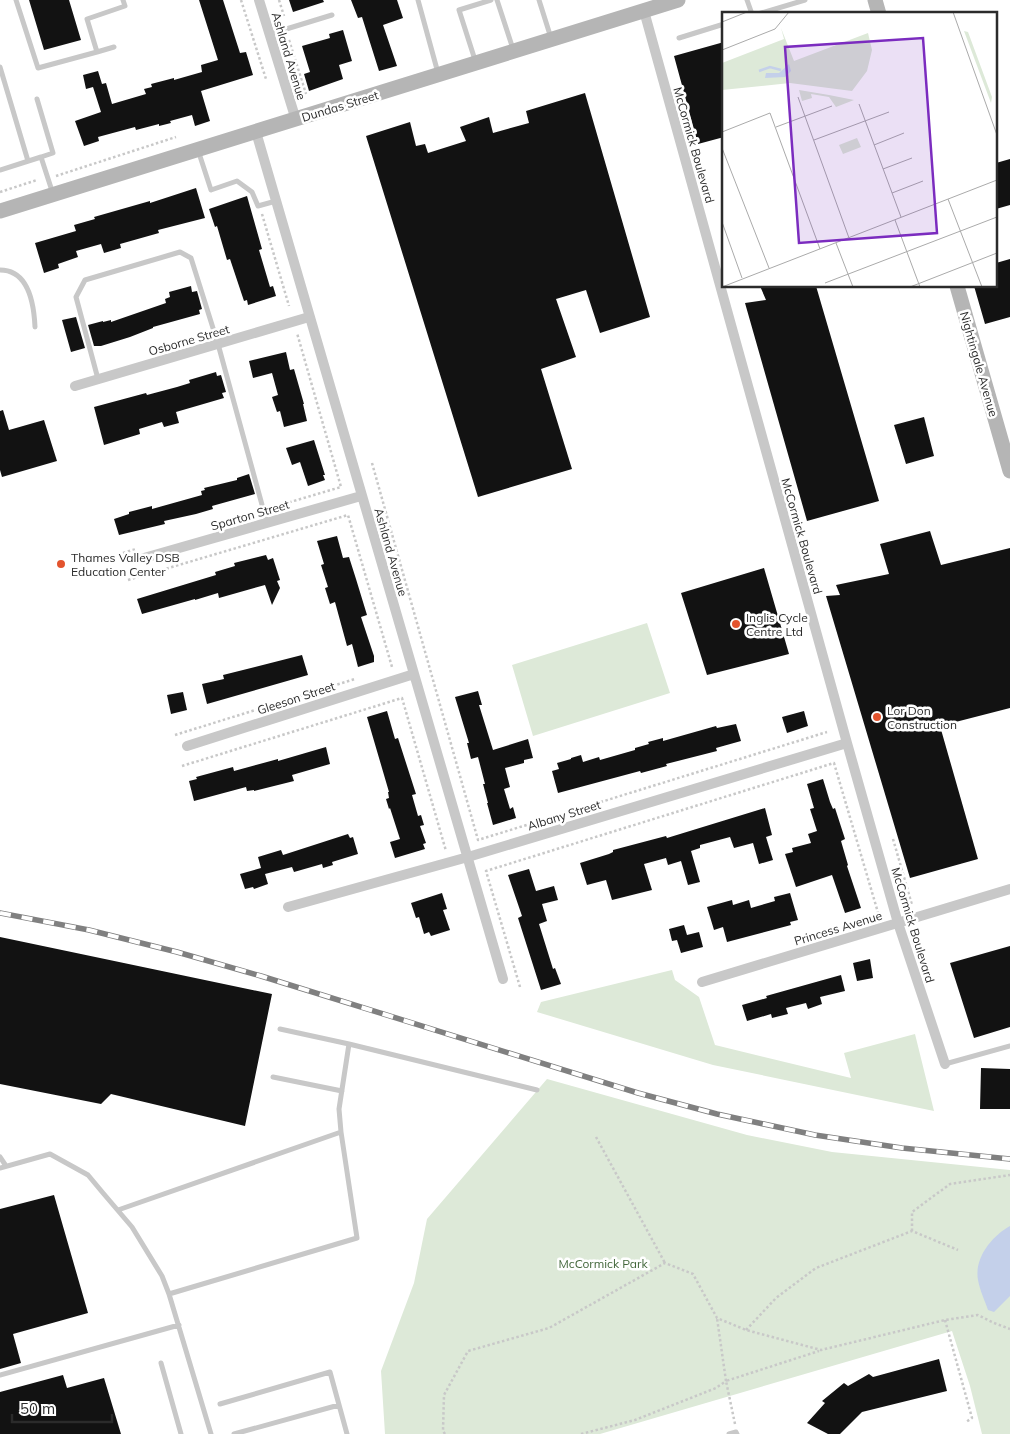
<svg xmlns="http://www.w3.org/2000/svg" width="1010" height="1434" font-family="Mulish,sans-serif">
<style>
.green{fill:#dde9d8}
.water{fill:#c4d0ea}
.building{fill:#121212}
.lines{fill:none;stroke-linecap:round;stroke-linejoin:round}
.path{stroke:#c8c8c8;stroke-width:2.5;stroke-dasharray:2.5 2.5;stroke-linecap:butt}
.lane{stroke:#c8c8c8;stroke-width:5}
.street{stroke:#c8c8c8;stroke-width:10}
.secondary{stroke:#b5b5b5;stroke-width:15}
.rail-casing{stroke:#808080;stroke-width:5.5}
.rail{stroke:#fff;stroke-width:4;stroke-dasharray:11;stroke-linecap:butt}
.poi-dot{fill:#e3532d;stroke:#fff;stroke-width:2}
.labels{text-anchor:middle;dominant-baseline:central;stroke-width:5;stroke-linejoin:round;paint-order:stroke}
.street-label{font-size:12px;fill:#2b2b2b;stroke:#fff}
.poi-label{font-size:12px;fill:#2b2b2b;stroke:#fff;text-anchor:start}
.park-label{font-size:12px;fill:#42663a;stroke:#fff}
.inset-river{fill:none;stroke:#c4d0ea;stroke-width:2.5}
.inset-road{fill:none;stroke:#aaa;stroke-width:1}
.view{fill:#7b2cbf;fill-opacity:0.15;stroke:#7b2cbf;stroke-width:2.5}
.inset-edge{fill:none;stroke:#2b2b2b;stroke-width:2.5}
</style>
<rect width="100%" height="100%" fill="#fff"/>
<path class="green" d="M647 623 670 693 533 736 512 665Z
M672 970 675 980 699 997 715 1045 851 1078 844 1053 915 1034 934 1111 713 1065 537 1012 541 1002Z
M547 1079 747 1135 832 1152 1010 1170V1434H982L970 1386 952 1331 600 1434H385L381 1371 414 1283 427 1219Z"/>
<path class="water" d="M1010 1226V1296L994 1312 988 1310C985 1301 980 1291 978 1280 974 1258 992 1236 1010 1226Z"/>
<path class="building" d="M29 0H69L81 40 44 50Z
M199 0H223L240 53 246 52 253 75 201 91 210 121 195 126 192 115 170 121 171 123 159 126V124L136 130 135 127 98 137 99 141 84 146 75 121 101 112 93 87 86 89 83 75 98 71 102 84 106 83 112 104 146 94 144 89 152 87 151 84 174 78V80L202 72 201 65 218 60Z
M289 0H323L324 2 293 12Z
M351 0H397L403 18 383 25 397 66 379 71 362 17 358 18Z
M343 30 352 61 339 65 343 79 309 91 304 74 310 72 302 46 330 38 329 34Z
M724 42V137L698 144 674 56Z
M585 93 650 317 600 333 586 290 556 299 576 357 541 369 572 469 478 497 366 136 410 122 416 146 425 144 428 153 466 141 460 127 489 117 493 133 529 123 526 111Z
M1010 159V205L996 209V163Z
M196 188 205 218 158 230 159 233 120 244 121 248 104 253 101 244 76 251 78 257 58 264 59 268 44 273 35 243 76 231 74 225 95 219 94 217 150 201V203Z
M247 196 262 249 259 250 270 287 273 286 276 296 248 305 247 300 244 301 230 259 227 260 217 226 215 227 209 209Z
M1010 259V317L985 324 974 286H996V263Z
M191 286 192 292 197 291 202 309 199 310 200 314 153 327V328L130 337 101 346H94L88 325 103 321V322L111 320V322L166 303 165 299 170 297 169 292Z
M760 286H816L879 501 807 521 745 303 766 300Z
M76 317 85 348 71 352 62 320Z
M286 352 290 370 294 369 304 404H303L307 421 284 427 280 411 277 412 272 397 278 395 272 373 253 378 249 361Z
M216 372 217 376 221 375 226 392 222 393 224 398 176 412 179 423 164 427 162 422 139 429 140 434 104 445 94 407 146 393 147 395 177 387 190 383 189 380Z
M3 410 9 430 44 420 57 461 2 477 0 470V411Z
M924 417 934 456 906 464 894 425Z
M314 440 325 475H323L325 480 308 486 300 462 292 465 286 448Z
M249 474 255 494 212 506 213 509 196 514 164 521 165 524 119 535 114 519 129 514V512L152 506V509L202 495 201 491 205 490 204 488 237 480V478Z
M930 531 941 565 1010 548V708L940 726 978 859 910 878 826 596 840 595 836 585 889 574 880 544Z
M337 536 343 558 349 557 356 579 367 615 361 617 374 656V662L358 667 352 644 347 646 335 602 330 604 325 588 328 587 321 565 324 564 317 541Z
M266 555 268 560 273 558 280 580 277 581 280 588 272 605 265 585 219 598 218 593 195 600V599L142 614 137 599 216 575 215 572 235 566 234 563Z
M764 568 789 654 707 675 681 593Z
M302 655 308 675 207 704 202 684 224 679 223 675Z
M478 691 482 705H479L493 750 528 739 533 758 524 760V763L505 768 510 787 504 789 510 809 513 807 516 818 493 825 487 803H488L483 784H485L478 757 471 759 467 743H469L455 697Z
M183 692 187 710 171 714 167 695Z
M387 711 395 739 398 738 416 794 412 795 418 816 421 815 424 825 420 826 426 843 423 844 425 849 395 858 390 842 400 839 390 808 389 809 386 799 389 798 388 792H389L367 717Z
M804 711 808 726 787 733 782 717Z
M736 724 741 741 716 748 717 751 666 764 667 766 641 773 640 771 558 793 552 771 559 769 557 763 571 759V758L581 755 583 762 599 757 600 760 635 750V748L649 744 648 742 663 738V741L716 726 717 728Z
M326 747 330 764 292 775 294 781 254 791V790L247 791 246 787 194 801 189 781 197 779 196 777 233 767 234 771 278 759V761Z
M823 779 830 802 833 809 835 808 845 839 841 841 848 865 847 866 861 908 845 913 832 875 796 887 785 854 793 852 792 848 811 843 808 834 817 831 810 809 814 808 807 784Z
M765 808 772 835 766 837 773 860 759 864 753 843 734 848 730 837 700 845V848L691 851 700 882 688 885 681 861 668 865 666 858 644 864 652 890 612 900 606 880 587 885 580 863 609 854 613 852V850L666 836 667 838Z
M348 834 350 838 353 837 358 854 332 862 333 865 323 868 322 864 294 872 292 867 265 874 268 884 254 889 253 887 245 889 240 874 261 868 258 857 281 850 283 855Z
M529 869 536 891 554 886 558 900 542 904 547 921 539 924 553 969 555 968 561 984 541 990 518 918 522 916 508 875Z
M442 893 447 909 443 910 450 930 431 936 429 932 424 934 419 917 416 918 411 903Z
M790 893 798 920 790 922 791 925 727 942 723 927 714 930 707 907 732 900 733 905 749 900 751 908 775 901 774 897Z
M684 925 687 935 699 932 703 947 681 953 677 940 672 941 669 929Z
M0 937 272 994 245 1126 111 1094 101 1104 0 1084Z
M1010 946V1027L974 1038 950 963Z
M870 959 873 978 857 981 853 963Z
M841 975 845 991 820 997 822 1004 808 1009 806 1003 786 1008 788 1014 772 1018 771 1014 747 1021 742 1005 767 998 766 996Z
M981 1068 1010 1069V1109H980Z
M54 1195 88 1313 13 1334 21 1363 0 1369V1209Z
M939 1359 947 1391 862 1412 840 1434H828L807 1423 825 1403 822 1401 844 1383 848 1386 869 1374 873 1377Z
M63 1375 67 1388 104 1378 121 1434H0V1392Z"/>
<g class="lines">
<path class="path" d="M241 0 266 79
M279 0 284 16
M289 40 306 94
M56 176 176 137
M0 192 37 180
M262 214 289 306
M372 463 478 840 827 732
M270 508 341 487 297 333
M123 553 136 549
M128 580 348 515 392 667 391 668
M175 735 355 679
M182 766 402 698 446 851
M893 839 912 905
M520 987 486 871 834 763 879 916
M596 1137 665 1263
M912 1231V1212L950 1184 1010 1175
M945 1320 972 1418 966 1422
M746 1330 776 1298 816 1268 912 1231 958 1250
M735 1424 726 1381 819 1351
M445 1434 443 1431 444 1395 468 1351 549 1328 665 1263 693 1274 717 1318 746 1330 821 1350 945 1320 978 1315 994 1323 1010 1329
M581 1434 635 1420 716 1388 726 1381 717 1318"/>
<path class="lane" d="M16 0 38 68 97 52 87 19 125 6 123 0
M418 0 438 73
M497 0 513 49
M539 0 551 38
M747 0 752 14
M758 14 805 0
M270 34 332 15
M679 38 724 24
M97 52 114 47
M475 60 459 10 491 0
M0 67 28 161
M37 99 53 153 41 157 53 194
M198 150 211 190 237 181 252 192 258 206 276 201
M0 170 41 157
M0 270C29 270 34 305 35 327
M98 379 76 297 85 280 180 252 191 258 218 344 267 523
M280 1029 349 1044
M945 1064 1010 1046
M273 1077 342 1091
M341 1132 339 1109 349 1044 537 1090
M0 1157 6 1166
M0 1168 50 1154 88 1175 103 1193 132 1227 162 1276 169 1294 211 1434
M118 1210 341 1132 357 1238 169 1294
M161 1363 181 1434
M0 1375 179 1325
M220 1404 330 1372 347 1434
M234 1434 339 1405
M729 1434 736 1432 737 1434"/>
<path class="street" d="M259 0 296 120
M644 11 847 743 898 923 945 1064
M256 132 503 979
M75 386 309 317
M144 558 361 496
M187 746 414 674
M288 907 468 857 847 743
M702 982 1010 889"/>
<path class="secondary" d="M875 0 879 14
M0 211 678 0
M957 286 1010 471"/>
<defs>
<path id="rail" d="M0 913 89 930 177 952 261 976 638 1093 717 1114 815 1135 902 1148 1010 1159"/>
</defs>
<use href="#rail" class="rail-casing"/>
<use href="#rail" class="rail"/>
</g>
<g class="poi-dot">
<circle cx="61" cy="564" r="5"/>
<circle cx="736" cy="624" r="5"/>
<circle cx="877" cy="717" r="5"/>
</g>
<g class="labels">
<g class="street-label">
<text transform="translate(289 56) rotate(73)">Ashland Avenue</text>
<text transform="translate(340 106) rotate(-17)">Dundas Street</text>
<text transform="translate(694 145) rotate(74)">McCormick Boulevard</text>
<text transform="translate(189 340) rotate(-16)">Osborne Street</text>
<text transform="translate(979 364) rotate(74)">Nightingale Avenue</text>
<text transform="translate(250 515) rotate(-16)">Sparton Street</text>
<text transform="translate(802 536) rotate(74)">McCormick Boulevard</text>
<text transform="translate(391 552) rotate(74)">Ashland Avenue</text>
<text transform="translate(296 698) rotate(-18)">Gleeson Street</text>
<text transform="translate(564 815) rotate(-17)">Albany Street</text>
<text transform="translate(913 925) rotate(73)">McCormick Boulevard</text>
<text transform="translate(838 928) rotate(-17)">Princess Avenue</text>
</g>
<g class="poi-label">
<text x="71" y="557">Thames Valley DSB<tspan x="71" dy="14">Education Center</tspan></text>
<text x="746" y="617">Inglis Cycle<tspan x="746" dy="14">Centre Ltd</tspan></text>
<text x="887" y="710">Lor Don<tspan x="887" dy="14">Construction</tspan></text>
</g>
<g class="park-label">
<text x="603" y="1263">McCormick Park</text>
</g>
</g>
<g transform="translate(722 12)">
<rect width="275" height="275" fill="#fff"/>
<path d="M59 16 72 49 146 21 150 38 145 59 130 79 68 71 0 78V51L62 27ZM242 19 246 20 270 85 269 91ZM77 78 107 83 132 88 114 95 107 85 89 82 90 86 80 89ZM135 126 139 135 121 142 117 133Z" fill="#dde9d8"/>
<path d="M67 52 69 59 63 65 43 66 44 61H57Z" fill="#c4d0ea"/>
<path class="inset-river" d="M37 59 48 55 59 58"/>
<path class="inset-road" d="M231 0 275 123M0 10 25 0M0 38 53 17 67 0M76 85 127 226M137 92 179 205M54 115 110 94M0 120 48 101 98 237M92 128 167 100M152 133 182 121M0 136 47 256M161 157 190 146M170 181 201 169M226 187 260 275M173 208 198 275M0 210 20 266M114 231 131 275M103 271 275 205M0 275 275 168M188 275 275 241"/>
<path class="view" d="M201 26 215 221 77 231 63 35Z"/>
<rect width="275" height="275" class="inset-edge"/>
</g>
<path d="M12 1414v8h100v-8" fill="none" stroke="#2b2b2b" stroke-width="2.5"/>
<text x="20" y="1414" font-size="15" fill="#2b2b2b" stroke="#ffffff" stroke-width="4" paint-order="stroke">50 m</text>
</svg>
